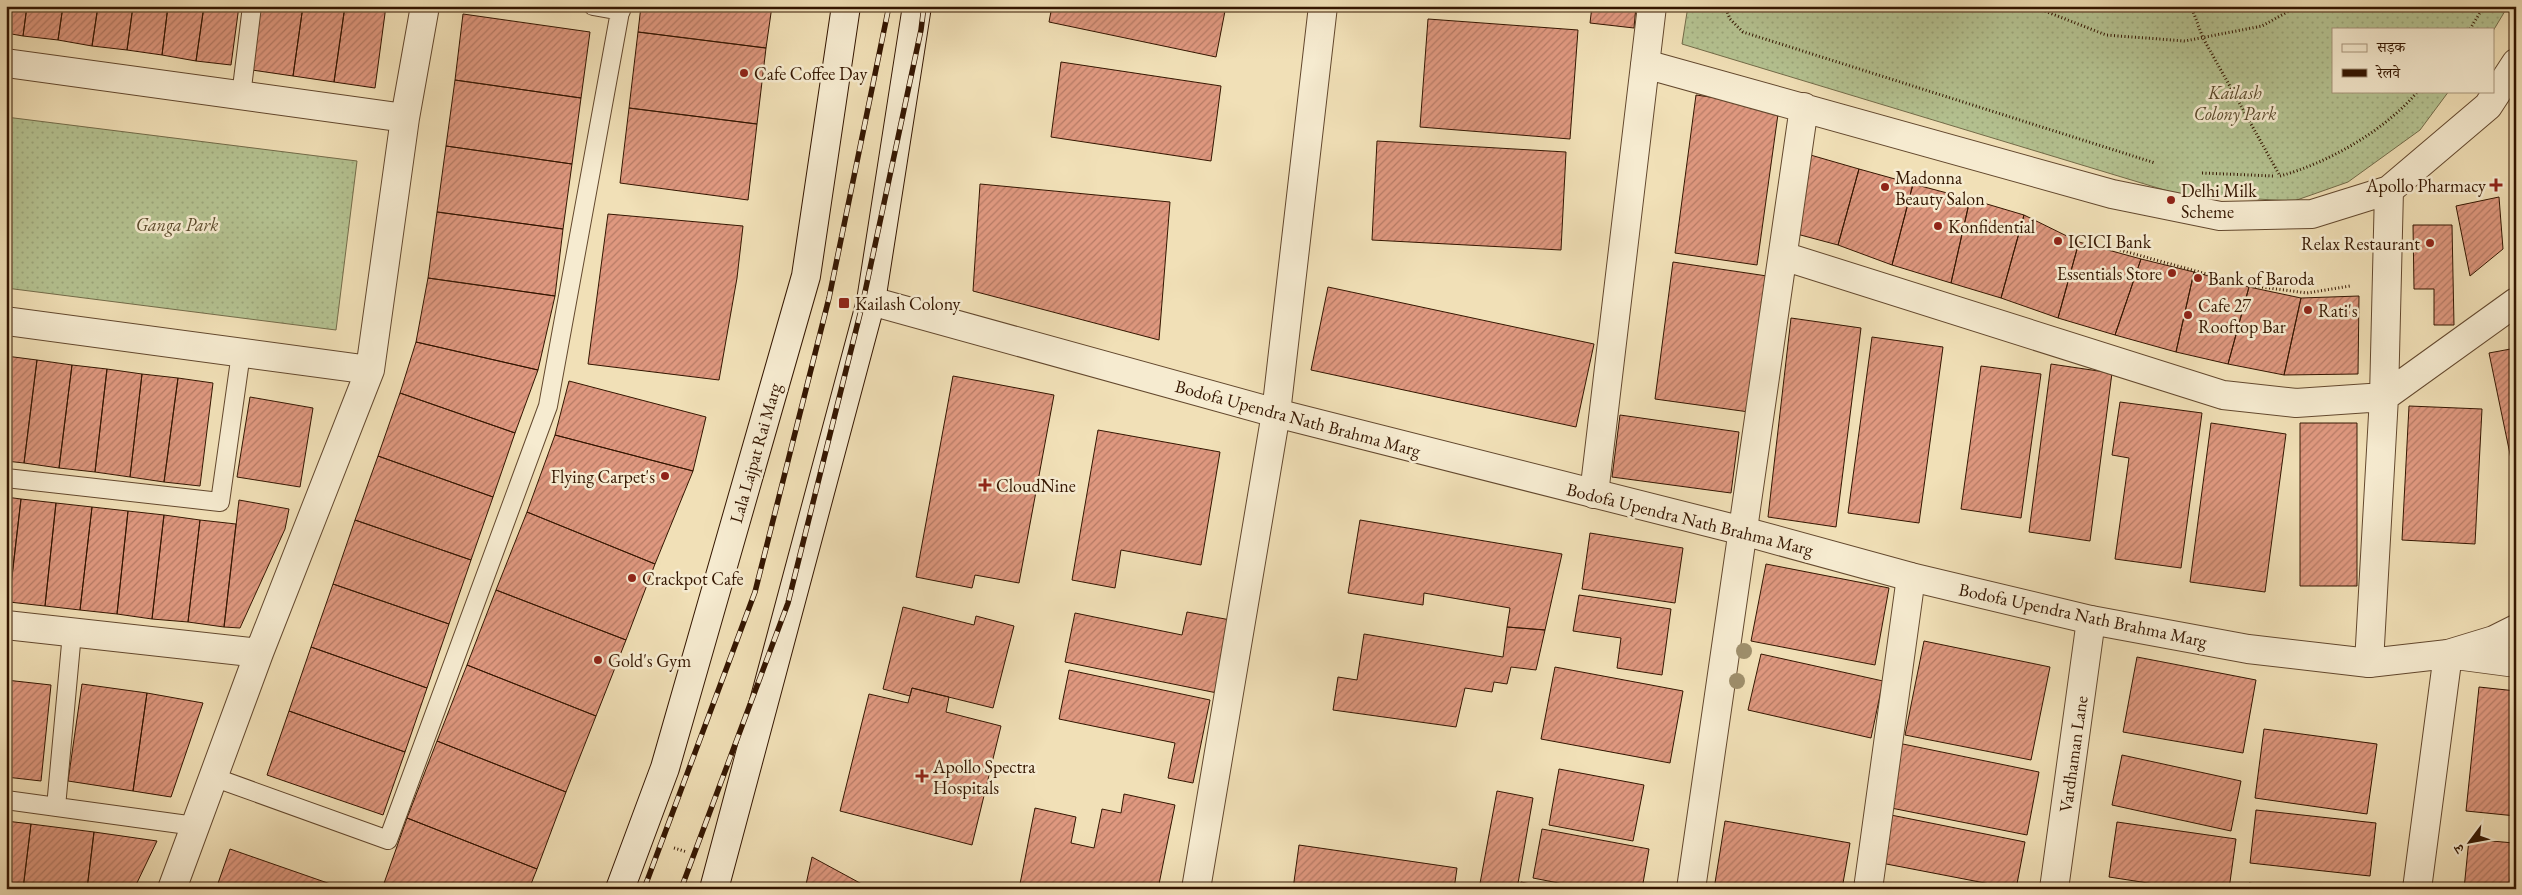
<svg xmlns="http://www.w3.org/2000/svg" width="2522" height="895" font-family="'EB Garamond','Noto Serif Devanagari',serif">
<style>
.grass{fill:url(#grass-dots);stroke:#746c4a}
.building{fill:url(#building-hatch);stroke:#341601}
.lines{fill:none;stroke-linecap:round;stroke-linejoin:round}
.service-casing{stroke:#63482e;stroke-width:20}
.minor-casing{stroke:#63482e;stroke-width:30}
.tertiary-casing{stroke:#63482e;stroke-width:30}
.secondary-casing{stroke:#341601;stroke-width:30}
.path{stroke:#341601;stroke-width:3;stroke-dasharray:1 2.5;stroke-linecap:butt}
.service{stroke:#f6ebd0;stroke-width:18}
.minor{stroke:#f6ebd0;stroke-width:28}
.tertiary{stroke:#f6ebd0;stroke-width:28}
.secondary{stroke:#f6ebd0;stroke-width:28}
.rail-casing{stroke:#341601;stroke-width:5.5}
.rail{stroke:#f6ebd0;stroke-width:4;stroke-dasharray:11;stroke-linecap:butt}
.tree{fill:#9e8e6b}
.poi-dot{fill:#8f2418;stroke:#f6ebd0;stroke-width:2}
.labels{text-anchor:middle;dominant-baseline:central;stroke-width:5;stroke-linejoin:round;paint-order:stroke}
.poi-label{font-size:18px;fill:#341601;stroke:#f6ebd0;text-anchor:start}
.park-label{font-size:18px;font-style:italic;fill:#5b4a2c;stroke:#f6ebd0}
.street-label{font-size:18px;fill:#341601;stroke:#f6ebd0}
</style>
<defs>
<pattern id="grass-dots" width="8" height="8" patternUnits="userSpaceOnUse" patternTransform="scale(1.25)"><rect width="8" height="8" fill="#b5c392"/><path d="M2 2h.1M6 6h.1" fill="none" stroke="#9ca77c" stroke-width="1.8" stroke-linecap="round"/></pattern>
<pattern id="building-hatch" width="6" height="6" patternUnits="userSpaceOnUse" patternTransform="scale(1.25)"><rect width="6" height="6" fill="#df987f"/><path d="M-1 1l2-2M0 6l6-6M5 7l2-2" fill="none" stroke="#b67b66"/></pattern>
</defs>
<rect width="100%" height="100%" fill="#f1e0b7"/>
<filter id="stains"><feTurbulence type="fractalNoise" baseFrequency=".004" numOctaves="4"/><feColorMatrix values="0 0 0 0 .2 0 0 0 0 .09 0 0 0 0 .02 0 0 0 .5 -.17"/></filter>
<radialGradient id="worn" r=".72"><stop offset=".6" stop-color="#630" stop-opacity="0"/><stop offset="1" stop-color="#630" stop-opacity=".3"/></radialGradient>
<path class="grass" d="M1688 6H2508L2493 31V29H2333V91H2449L2420 130 2348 182 2294 201 2181 195 1682 44Z
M6 117 357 161 336 330 6 288Z"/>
<path class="building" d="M6 6H27L23 36 6 33Z
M27 6H63L58 40 23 36Z
M63 6H98L92 46 58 40Z
M98 6H133L127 50 92 46Z
M133 6H168L162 55 127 50Z
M168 6H204L196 61 162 55Z
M204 6H239L231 65 196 61Z
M260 6H303L293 76 252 70Z
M303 6H345L334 82 293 76Z
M345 6H386L375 88 334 82Z
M641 6H772L766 48 638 32Z
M1052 6H1226L1216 57 1049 22Z
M1545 6H1589V10Z
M1592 6H1636L1634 28 1590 23Z
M463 14 590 32 581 98 455 80Z
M1428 19 1578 30 1570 139 1420 127Z
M638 32 766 48 757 124 629 108Z
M1061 62 1221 86 1211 161 1051 137Z
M455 80 581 98 572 164 446 146Z
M1696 95 1779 107 1757 265 1675 253Z
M629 108 757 124 748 200 620 183Z
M1377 141 1566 152 1561 250 1372 240Z
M446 146 572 164 563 229 437 212Z
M1807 154 1859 169 1838 245 1793 233Z
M1859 169 1913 184 1892 265 1838 245Z
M980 184 1170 202 1159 340 973 291Z
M1913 184 1970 199 1951 283 1892 265Z
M2499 197 2503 249 2470 276 2456 206Z
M1970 199 2024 215 2001 298 1951 283Z
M437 212 563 229 555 296 428 278Z
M608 214 743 226 737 278 719 380 588 364Z
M2024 215 2079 242 2058 318 2001 298Z
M2413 225H2452L2454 325H2434V289H2414Z
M2079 242 2141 259 2115 335 2058 318Z
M2141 259 2194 272 2176 352 2115 335Z
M1673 262 1767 276 1749 412 1655 399Z
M2194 272 2249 287 2228 364 2176 352Z
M428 278 555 296 538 370 416 342Z
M1328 287 1594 344 1576 427 1311 370Z
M2249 287 2301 298 2284 375 2228 364Z
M2359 296 2358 374 2284 375 2301 298Z
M1791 318 1861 328 1836 527 1768 517Z
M1872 337 1943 347 1919 523 1848 513Z
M416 342 538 370 515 433 400 393Z
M2516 348V483L2489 353Z
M6 356 37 360 24 463 6 461Z
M37 360 72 365 59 468 24 463Z
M2051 364 2112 373 2090 541 2029 532Z
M72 365 107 369 95 472 59 468Z
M1981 366 2041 374 2021 518 1961 509Z
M107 369 142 374 130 477 95 472Z
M142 374 178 378 164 482 130 477Z
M953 376 1054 395 1019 583 975 575 972 588 916 577Z
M178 378 213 383 200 486 164 482Z
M569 381 706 417 693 471 555 435Z
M400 393 515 433 493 497 378 456Z
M250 397 313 408 300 487 237 477Z
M2120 402 2202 413 2181 568 2115 559 2129 458 2112 455Z
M2409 406 2482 409 2475 544 2402 540Z
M1620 415 1739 432 1731 493 1612 477Z
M2211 423 2286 434 2265 592 2190 582Z
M2300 423H2357V586H2300Z
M1098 430 1220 452 1201 565 1121 550 1115 588 1072 580Z
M555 435 693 471 655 564 527 512Z
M378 456 493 497 471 560 355 520Z
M6 497 21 499 9 602H6Z
M21 499 56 503 45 606 9 602Z
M239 500 289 509 285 529 240 628 224 627Z
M56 503 92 507 80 610 45 606Z
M92 507 128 511 117 614 80 610Z
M128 511 164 515 152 619 117 614Z
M527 512 655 564 626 640 496 590Z
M164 515 200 520 188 622 152 619Z
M200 520 236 524 224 627 188 622Z
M355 520 471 560 449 624 333 584Z
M1360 520 1562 554 1545 630 1507 627 1510 608 1424 593 1423 605 1348 593Z
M1590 533 1683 548 1675 603 1582 589Z
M1766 564 1889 588 1875 665 1751 641Z
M333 584 449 624 427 688 311 647Z
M496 590 626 640 596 716 467 665Z
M1579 595 1671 609 1662 675 1617 668 1621 638 1573 631Z
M903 607 974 625 976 616 1014 626 993 708 912 688 910 696 883 689Z
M1187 612 1236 621 1222 694 1065 662 1075 613 1182 635Z
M1507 627 1545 630 1536 670 1511 667 1507 684 1494 682 1492 692 1465 688 1456 727 1333 710 1338 677 1357 680 1364 634 1503 657Z
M1924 641 2050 667 2031 760 1905 735Z
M311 647 427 688 405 752 289 711Z
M1761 654 1883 681 1871 738 1748 710Z
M2137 657 2256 680 2243 753 2123 732Z
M467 665 596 716 566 792 437 741Z
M1555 667 1683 691 1670 763 1541 739Z
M1069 670 1210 700 1193 783 1168 778 1175 743 1059 719Z
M6 680 51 685 41 781 6 777Z
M82 684 147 693 133 791 68 781Z
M2479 687 2516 691V816L2466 811Z
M912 688 949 697 946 712 1001 726 972 845 840 811 869 694 908 703Z
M147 693 203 703 171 797 133 791Z
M289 711 405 752 383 815 267 775Z
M2264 729 2377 744 2367 814 2255 798Z
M437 741 566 792 537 869 407 818Z
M1898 743 2039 772 2027 835 1886 807Z
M2122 755 2241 781 2231 831 2112 805Z
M1559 769 1644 785 1633 841 1549 825Z
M1497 791 1533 798 1517 889H1479Z
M1124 794 1175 805 1158 889H1019L1035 808 1076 817 1071 843 1094 848 1102 809 1121 813Z
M2256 810 2376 823 2370 876 2250 863Z
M1886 814 2025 842 2016 889 1876 862Z
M407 818 537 869 529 889H382Z
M6 821 31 824 23 889H6Z
M1725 821 1850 843 1842 889H1714Z
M2117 822 2236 839 2229 889H2187L2109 877Z
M31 824 94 832 87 889H23Z
M1542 829 1649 849 1642 889H1589L1533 878Z
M94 832 157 841 134 889H87Z
M2469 839 2514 843 2509 889H2464Z
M1299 845 1457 868 1454 889H1293Z
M230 849 342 888 341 889H216Z
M812 857 871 889H805Z
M1521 882 1554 889H1520Z
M1875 882 1907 889H1874Z
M2249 883 2287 889H2248Z"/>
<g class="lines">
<defs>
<path id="service" d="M593 6 621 11
M241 96 252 6
M6 478 220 502 241 353
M213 777 388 840 548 406 621 6
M6 800 195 826
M56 807 72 633"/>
<path id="minor" d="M6 63 405 118
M1645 64 2112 194 2220 216 2312 214 2389 190 2488 106 2516 63
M1783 256 2223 395 2296 403 2384 397 2516 302
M6 321 370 370
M1594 494 1652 6
M6 625 259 653
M2369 663 2384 397 2389 190
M172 889 259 653 370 370 405 118 425 6
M1196 889 1276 413 1323 6
M1691 889 1804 107
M1868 889 1911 577
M2054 889 2091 620
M2417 889 2448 654 2516 663"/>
<path id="tertiary" d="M871 301 1276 413 1743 531 1911 577 2091 620 2248 649 2369 663 2448 654 2494 640 2516 629"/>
<path id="secondary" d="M620 889 665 768 806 276 846 6
M714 889 871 301 917 6"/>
</defs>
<use href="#service" class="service-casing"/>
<use href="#minor" class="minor-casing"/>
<use href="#tertiary" class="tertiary-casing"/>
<use href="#secondary" class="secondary-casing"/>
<path class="path" d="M1725 6 1730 19 1743 32 2155 163
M2032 6 2106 35 2185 41 2262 26 2298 6
M2191 6 2203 38 2280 176
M2470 29 2484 6
M2202 173 2273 176
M2280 176C2328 163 2386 130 2418 91
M2120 250 2246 285 2307 293 2350 286
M674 848 687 852"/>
<use href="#service" class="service"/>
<use href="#minor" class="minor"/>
<use href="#tertiary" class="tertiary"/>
<use href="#secondary" class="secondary"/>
<defs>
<path id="rail" d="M644 889 755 592 829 298 889 6
M681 889 788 603 862 306 921 30 924 6"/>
</defs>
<use href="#rail" class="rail-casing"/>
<use href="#rail" class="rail"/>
</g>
<g class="tree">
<circle cx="1744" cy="651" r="8"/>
<circle cx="1737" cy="681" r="8"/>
</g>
<g class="poi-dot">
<circle cx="744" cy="73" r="5"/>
<path d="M2493.5 177.5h5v5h5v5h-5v5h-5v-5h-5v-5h5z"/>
<circle cx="1885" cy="187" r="5"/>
<circle cx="2171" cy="200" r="5"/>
<circle cx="1938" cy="226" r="5"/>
<circle cx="2058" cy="241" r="5"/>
<circle cx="2430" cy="243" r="5"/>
<circle cx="2172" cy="273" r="5"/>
<circle cx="2198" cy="278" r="5"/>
<rect x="838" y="297" width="12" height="12" rx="2.5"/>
<circle cx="2308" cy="310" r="5"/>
<circle cx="2188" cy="315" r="5"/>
<circle cx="665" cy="476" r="5"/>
<path d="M982.5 477.5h5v5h5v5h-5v5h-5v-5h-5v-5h5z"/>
<circle cx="632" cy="578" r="5"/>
<circle cx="598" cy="660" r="5"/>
<path d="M919.5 768.5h5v5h5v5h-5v5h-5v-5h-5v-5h5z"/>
</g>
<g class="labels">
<g class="poi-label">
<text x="754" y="73">Cafe Coffee Day</text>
<text x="1895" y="177">Madonna<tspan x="1895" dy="21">Beauty Salon</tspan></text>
<text x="2486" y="185" text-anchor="end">Apollo Pharmacy</text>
<text x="2181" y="190">Delhi Milk<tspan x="2181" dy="21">Scheme</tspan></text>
<text x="1948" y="226">Konfidential</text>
<text x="2068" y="241">ICICI Bank</text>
<text x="2420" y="243" text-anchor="end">Relax Restaurant</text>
<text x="2162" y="273" text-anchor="end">Essentials Store</text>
<text x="2208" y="278">Bank of Baroda</text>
<text x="855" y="303">Kailash Colony</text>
<text x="2198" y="305">Cafe 27<tspan x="2198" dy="21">Rooftop Bar</tspan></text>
<text x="2318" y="310">Rati's</text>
<text x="655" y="476" text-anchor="end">Flying Carpet's</text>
<text x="996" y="485">CloudNine</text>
<text x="642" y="578">Crackpot Cafe</text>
<text x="608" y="660">Gold's Gym</text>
<text x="933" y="766">Apollo Spectra<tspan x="933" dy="21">Hospitals</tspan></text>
</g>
<g class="park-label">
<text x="2235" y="92">Kailash<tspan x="2235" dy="21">Colony Park</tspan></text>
<text x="177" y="224">Ganga Park</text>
</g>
<g class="street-label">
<text transform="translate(1298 418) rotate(15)">Bodofa Upendra Nath Brahma Marg</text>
<text transform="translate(755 453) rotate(-74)">Lala Lajpat Rai Marg</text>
<text transform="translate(1690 519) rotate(14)">Bodofa Upendra Nath Brahma Marg</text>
<text transform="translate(2083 615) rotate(12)">Bodofa Upendra Nath Brahma Marg</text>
<text transform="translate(2073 754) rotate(-82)">Vardhaman Lane</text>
</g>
</g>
<rect width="2522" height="895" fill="none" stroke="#f1e0b7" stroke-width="25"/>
<rect x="8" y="8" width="2507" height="880" fill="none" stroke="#341601" stroke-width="2.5"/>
<rect x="12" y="12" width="2497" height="870" fill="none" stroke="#341601"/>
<rect x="2332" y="28" width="162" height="65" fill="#f6ebd0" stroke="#a8967d"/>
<rect x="2342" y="44" width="25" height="8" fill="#f6ebd0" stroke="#a8967d"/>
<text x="2377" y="52" font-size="15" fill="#341601">सड़क</text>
<rect x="2342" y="69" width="25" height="8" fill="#341601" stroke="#a8967d"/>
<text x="2377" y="78" font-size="15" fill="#341601">रेलवे</text>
<g transform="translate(2470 842) rotate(238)" stroke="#f6ebd0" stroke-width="4" paint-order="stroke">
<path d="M0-4L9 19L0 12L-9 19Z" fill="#341601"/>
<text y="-8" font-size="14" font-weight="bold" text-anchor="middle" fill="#341601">उ</text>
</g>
<rect width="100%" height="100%" filter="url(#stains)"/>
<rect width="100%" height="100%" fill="url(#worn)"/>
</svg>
